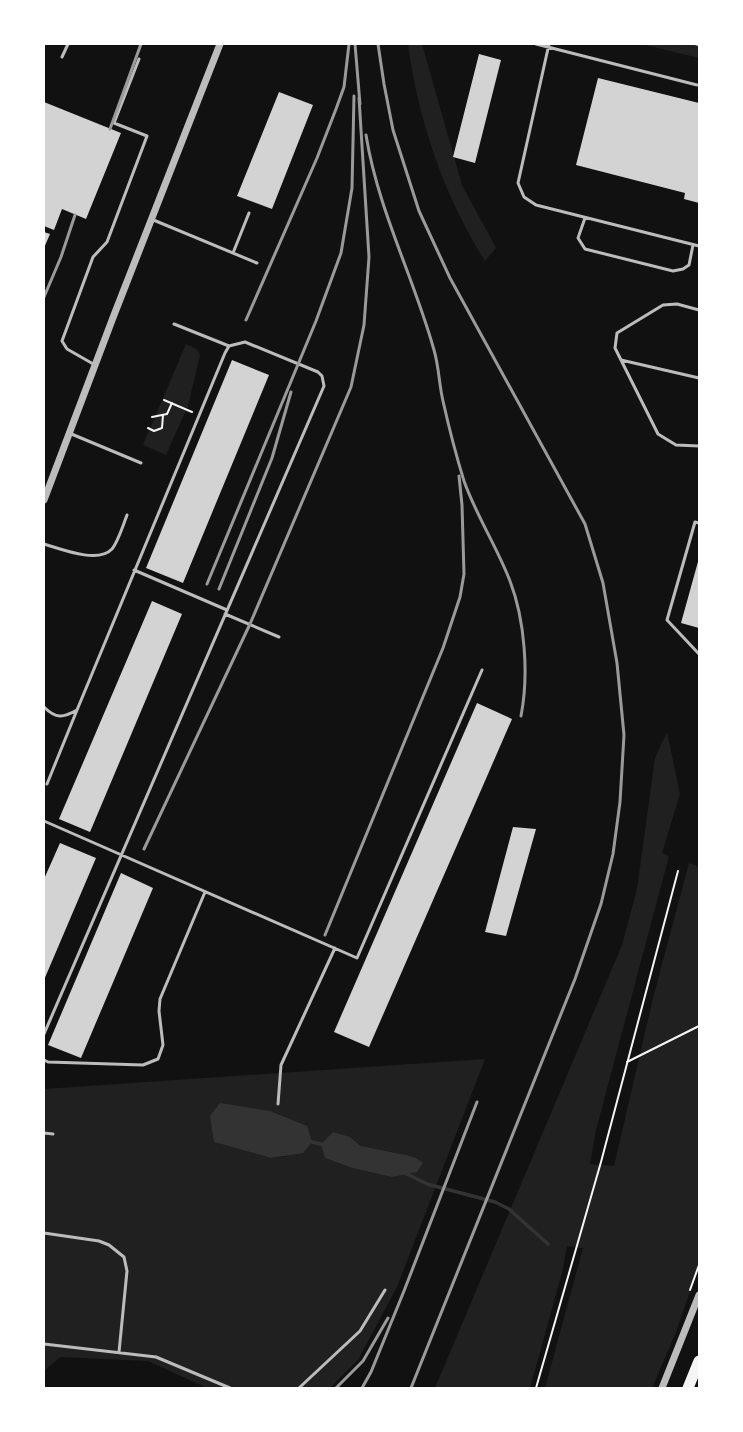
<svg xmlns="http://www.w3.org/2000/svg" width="743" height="1432" font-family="Helvetica,sans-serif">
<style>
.green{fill:#202020;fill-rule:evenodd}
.water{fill:#333}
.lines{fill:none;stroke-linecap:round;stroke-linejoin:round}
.stream{stroke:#333;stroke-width:3.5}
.building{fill:#d3d3d3}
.path{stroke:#f5f5f5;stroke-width:2}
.service{stroke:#bcbcbc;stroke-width:3}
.tertiary{stroke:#bcbcbc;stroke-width:7}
.trunk{stroke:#f5f5f5;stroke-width:11}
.rail{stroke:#9a9a9a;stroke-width:3}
</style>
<rect width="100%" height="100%" fill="#111"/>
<path class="green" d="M408 44H422L462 185 496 248 485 261C444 196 418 120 408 44Z
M641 44H695L699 45V58Z
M186 344 197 349 200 355 188 406 166 455 143 445Z
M667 732 680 794 662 853 669 856 596 1130 590 1164 614 1166 653 998 689 863 699 867V1265L676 1332 652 1388H545L583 1248 567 1246 562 1273 530 1388H435L622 945 637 889 655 758Z
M485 1059 397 1287 358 1360 330 1388H207L148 1361 60 1357 44 1371V1089ZM350 1137 361 1146 406 1155 392 1177 352 1168 325 1158ZM214 1142 288 1156 271 1158Z"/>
<path class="water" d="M220 1103 270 1111 307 1126 312 1142 303 1153 271 1158 214 1142 210 1116Z
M333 1132 350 1137 361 1146 406 1155 416 1158 423 1163 417 1172 392 1177 352 1168 325 1158 321 1144Z"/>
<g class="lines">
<path class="stream" d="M312 1142 324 1145
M403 1172 427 1184 495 1202 509 1209 548 1244"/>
</g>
<path class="building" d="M479 54 501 60 475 163 453 157Z
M598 78 699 103V203L684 199 685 193 576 165Z
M279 92 313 105 272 209 237 196Z
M44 102 121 133 86 219 62 209 54 230 44 226Z
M44 232 50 234 44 248Z
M232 360 269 375 183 583 146 568Z
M699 558V628L681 623Z
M152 601 182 614 90 832 59 819Z
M477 703 512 719 369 1047 334 1032Z
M513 827 536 829 506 936 485 932Z
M60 843 96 858 44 980V879Z
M121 873 153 888 81 1058 48 1045Z"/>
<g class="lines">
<path class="path" d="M695 44 699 45
M164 400 192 412
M152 417 167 414 172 403
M148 428 154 431 162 428 163 415
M627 1062 699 1026
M690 1290 699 1265
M536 1388 601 1162 678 871"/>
<path class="service" d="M536 44 697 85
M549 44 518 183 524 197 536 205 699 246
M62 57 68 44
M585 218 578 238 585 249 673 271 683 269 689 265 693 245
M151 219 257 263
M233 253 249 213
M699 310 677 304 663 305 617 333 615 348 658 434 676 445 699 446
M174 324 229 346
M621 360 699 378
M95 365 67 349 62 341 93 257 107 242 147 136 114 123 139 59
M69 433 141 463
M699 523 695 522 667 620 699 654
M44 544C61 549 98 564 112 549 118 542 124 523 127 515
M134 570 227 610
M225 614 279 637
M44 707C56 719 63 718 77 710L225 353 229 346 245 342 318 372 322 376 324 386 44 1034
M47 784 77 710
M44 821 357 958 482 670
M44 1060 48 1062 143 1065 158 1059 163 1045 159 1011 160 999 205 892
M278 1104 281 1065 335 948
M44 1133 53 1134
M44 1233 99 1241 109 1245 124 1257 127 1271 119 1352
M44 1344 156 1357 230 1388
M299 1388 360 1331 385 1290"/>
<path class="tertiary" d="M44 500 114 315 220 44
M662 1388 699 1295"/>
<path class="trunk" d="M688 1388 699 1361"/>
<path class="rail" d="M355 44 360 104
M378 44 384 84 393 130 419 211 450 278 585 524 603 583 617 663 624 735 620 802 613 854 601 904 575 979 411 1388
M110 129 141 44
M366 135C378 210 414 278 434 350 439 367 439 384 443 401 449 428 456 455 464 481 476 515 497 547 510 581 525 620 529 675 521 716
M44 297 61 257 75 215
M246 320 317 158 336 109 344 87 349 44
M207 584 316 321 341 253 352 188 354 96
M219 589 272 458 291 392
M144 849 250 624 351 387 364 325 369 257 359 98
M325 935 443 648 460 597 464 574 462 505 459 476
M336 1388 363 1361 388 1318
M362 1388 371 1372 404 1291 477 1102"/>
</g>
<rect width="743" height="1432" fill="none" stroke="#ffffff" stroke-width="90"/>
</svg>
